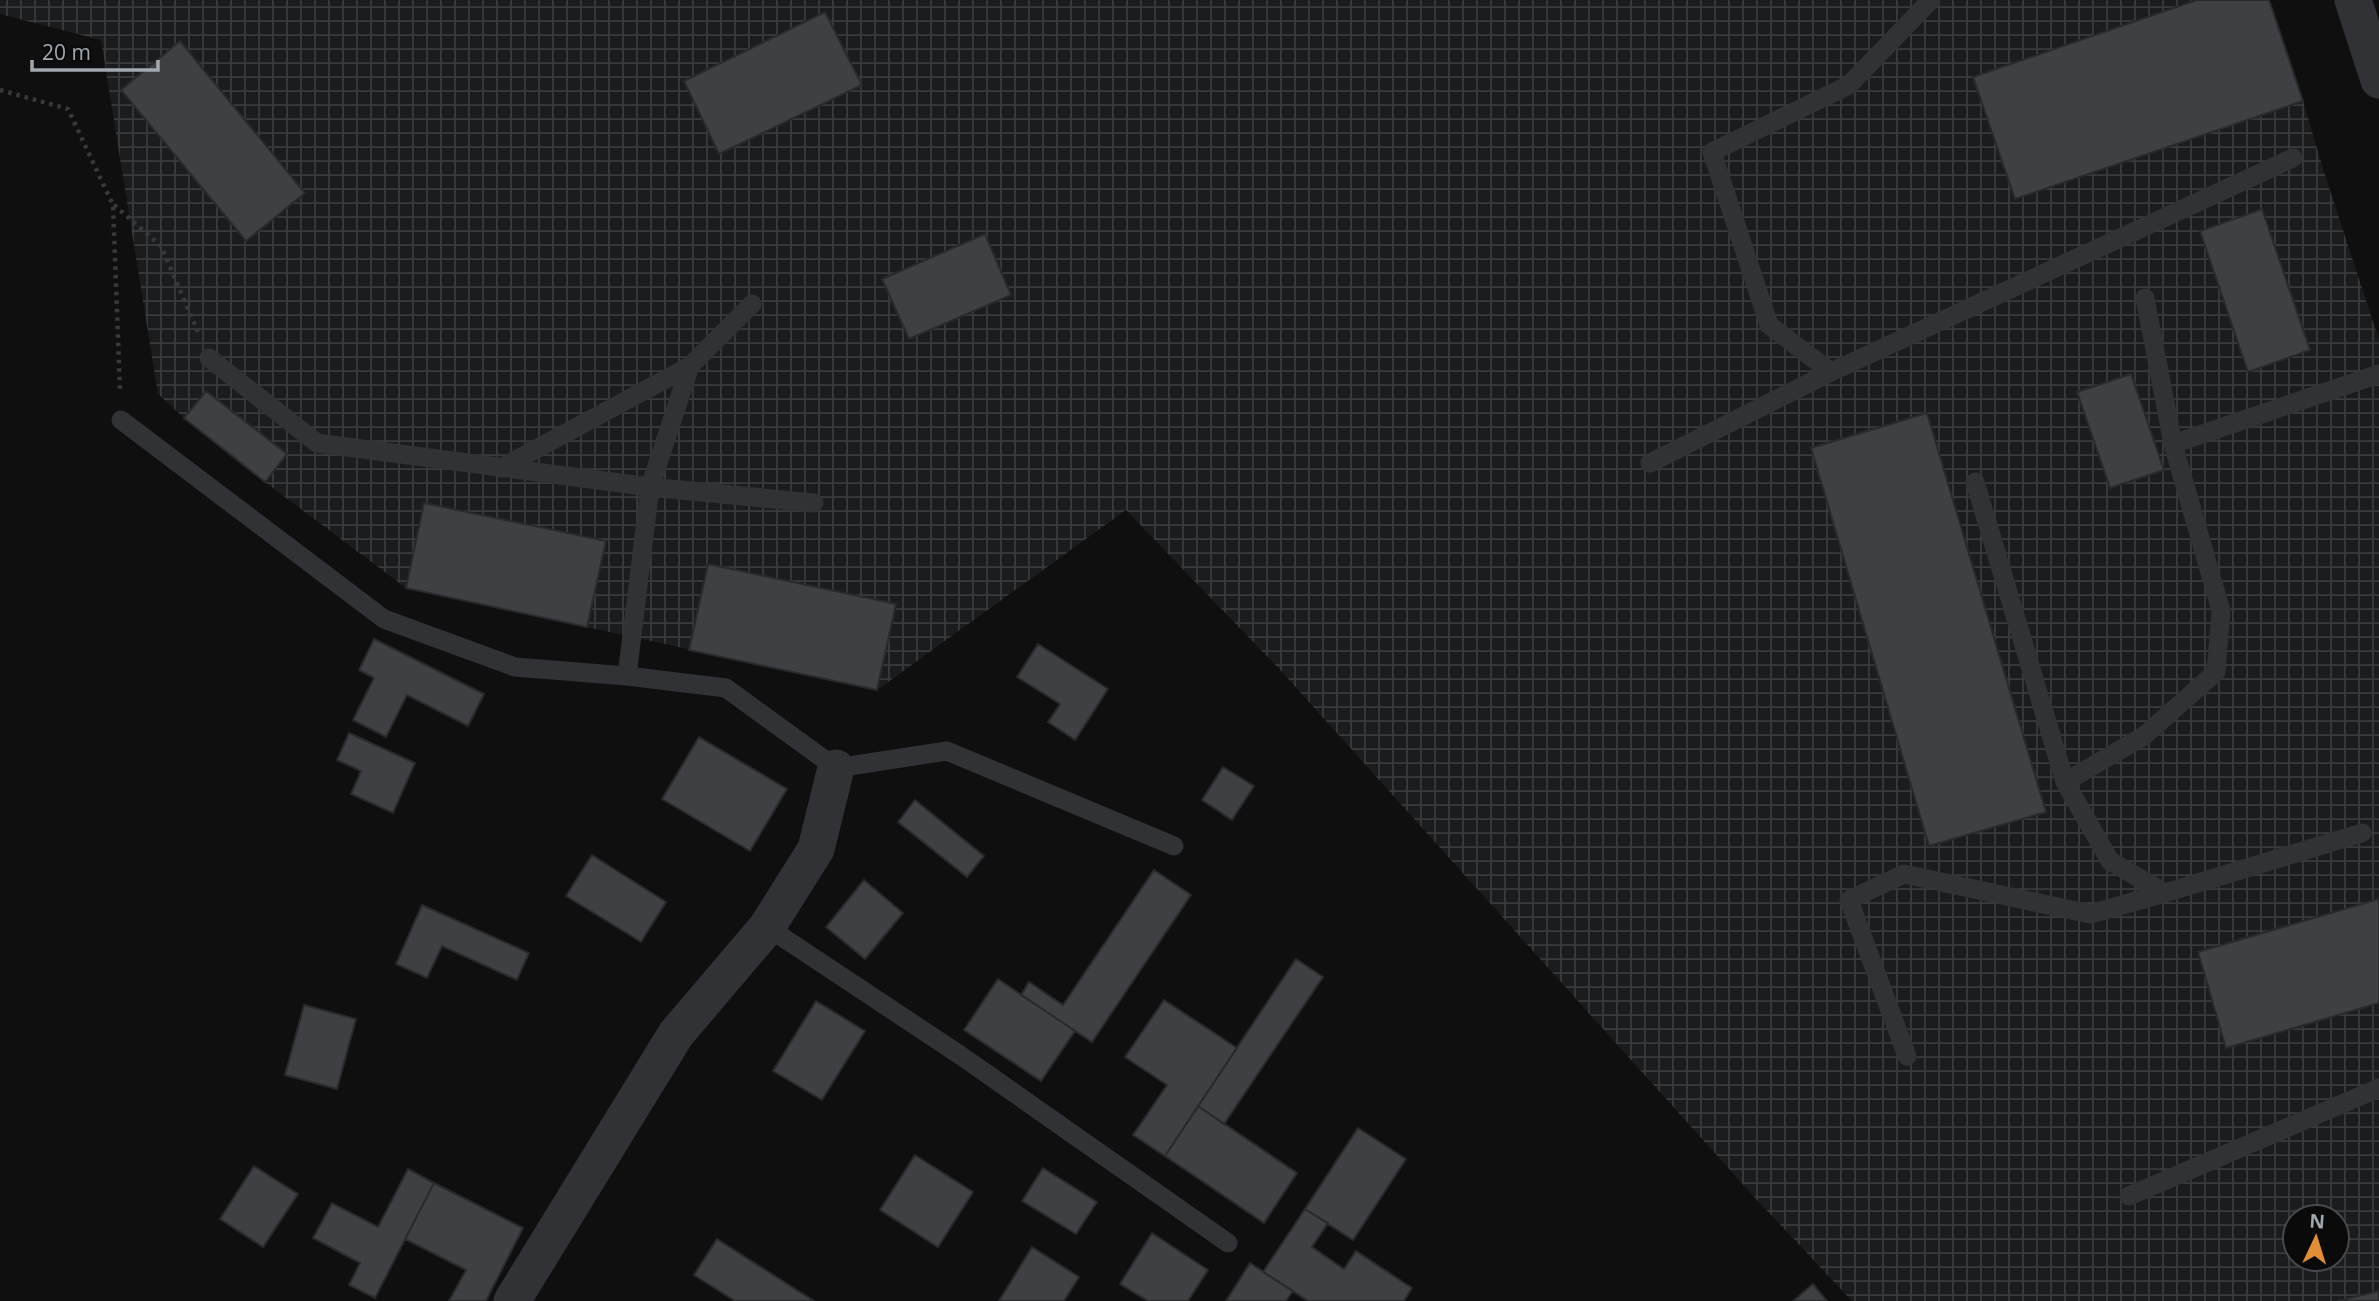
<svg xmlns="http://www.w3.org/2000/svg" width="2379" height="1301" font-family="'Open Sans',sans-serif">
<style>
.industrial{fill:url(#industrial-grid);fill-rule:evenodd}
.building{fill:#3e4043;stroke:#292a2c;stroke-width:2}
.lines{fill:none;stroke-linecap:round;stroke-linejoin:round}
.path{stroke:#37393c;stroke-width:4.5;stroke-dasharray:3.5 5;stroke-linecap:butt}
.lane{stroke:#313235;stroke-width:19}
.street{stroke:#313235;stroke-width:37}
</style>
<defs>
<pattern id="industrial-grid" width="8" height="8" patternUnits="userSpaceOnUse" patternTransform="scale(1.75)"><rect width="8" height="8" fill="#1b1c1d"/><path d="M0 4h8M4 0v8" fill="none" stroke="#393a3b"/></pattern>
</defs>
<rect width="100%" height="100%" fill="#0f0f10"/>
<path class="industrial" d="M0 0H2269L2303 101 2324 172 2379 340V1301H1852L1757 1200 1282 672 1126 510 877 690 406 588 265 482 184 418 158 394 101 40 0 14ZM2295 1217H2337V1259H2295Z"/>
<path class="building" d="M2197 0H2269L2303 101 2015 199 1973 77Z
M825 12 862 85 719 154 684 81Z
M180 41 305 193 246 241 121 90Z
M2262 209 2310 350 2248 372 2200 231Z
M985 234 1011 295 909 339 882 279Z
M2131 374 2164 470 2110 488 2077 392Z
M206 391 287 454 265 482 184 418Z
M1927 413 2046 812 1929 846 1811 448Z
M424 503 606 541 587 627 406 588Z
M708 564 896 604 877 690 689 650Z
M374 639 484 694 468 726 407 695 386 737 353 720 374 678 359 670Z
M1038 644 1108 689 1075 740 1048 722 1060 704 1017 677Z
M349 733 415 763 393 813 351 794 361 771 337 760Z
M699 737 787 789 750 851 662 799Z
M1223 767 1254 786 1232 820 1202 800Z
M915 800 984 856 967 877 898 822Z
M592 855 666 902 641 942 566 896Z
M1154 870 1191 895 1092 1042 1021 995 1029 982 1063 1005Z
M864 880 903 913 865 959 826 927Z
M2379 899V1003L2226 1048 2198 952Z
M422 905 529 953 517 980 442 946 427 978 396 964Z
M1296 959 1323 977 1224 1124 1198 1106Z
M998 979 1075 1031 1041 1081 964 1030Z
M1164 1000 1237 1048 1165 1156 1133 1135 1167 1085 1125 1057Z
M816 1001 865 1031 822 1100 773 1071Z
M304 1005 356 1019 337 1089 285 1075Z
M1198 1106 1297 1173 1264 1223 1165 1156Z
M1358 1128 1406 1159 1353 1240 1305 1209Z
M915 1155 973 1192 938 1247 880 1210Z
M254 1166 298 1194 263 1247 220 1219Z
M1043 1168 1097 1202 1076 1234 1022 1201Z
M408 1169 434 1183 375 1298 349 1285 360 1263 313 1238 332 1203 378 1227Z
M434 1183 523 1228 486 1301H449L466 1270 405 1239Z
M1305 1209 1328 1223 1312 1247 1344 1269 1356 1251 1412 1288 1404 1301H1308L1263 1272Z
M1152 1233 1208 1270 1188 1301H1148L1120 1284Z
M717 1239 814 1301H735L694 1275Z
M1032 1247 1079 1277 1064 1301H999Z
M1250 1263 1293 1291 1286 1301H1226Z
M1813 1284 1827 1301H1793Z
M2379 1291V1301H2338Z"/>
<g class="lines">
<path class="path" d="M0 90 68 109 113 205 120 391
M114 205 161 246 198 332"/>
<path class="lane" d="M1931 0 1849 85 1712 152 1769 325 1831 372 2293 158
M209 358 317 443 650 487 814 503
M121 420 384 619 515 667 627 676 726 688 836 768 947 751 1174 846
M2173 444 2379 374
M1650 463 1831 372
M501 468 690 366
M1975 482 2065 782 2144 736 2216 672 2221 611 2173 444 2145 298
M627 676 650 487 690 366 752 304
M2065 782 2110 861 2165 893 2362 833
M767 927 960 1055 1228 1243
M1907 1056 1849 900 1904 874 2090 914 2165 893
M2129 1196 2379 1088"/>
<path class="street" d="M2353 0 2379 80
M512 1301 676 1034 767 927 816 849 836 768"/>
</g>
<g transform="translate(2316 1238) rotate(4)"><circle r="33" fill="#0a0a0b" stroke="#46494d" stroke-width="2"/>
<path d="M0-5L12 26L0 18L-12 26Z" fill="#e28e35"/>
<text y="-10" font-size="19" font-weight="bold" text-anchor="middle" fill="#a1a8b0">N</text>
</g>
<path d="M32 60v10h126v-10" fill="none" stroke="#a1a8b0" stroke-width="3.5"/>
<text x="42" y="60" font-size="21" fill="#a1a8b0" stroke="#0a0a0b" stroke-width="5" paint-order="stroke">20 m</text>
</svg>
